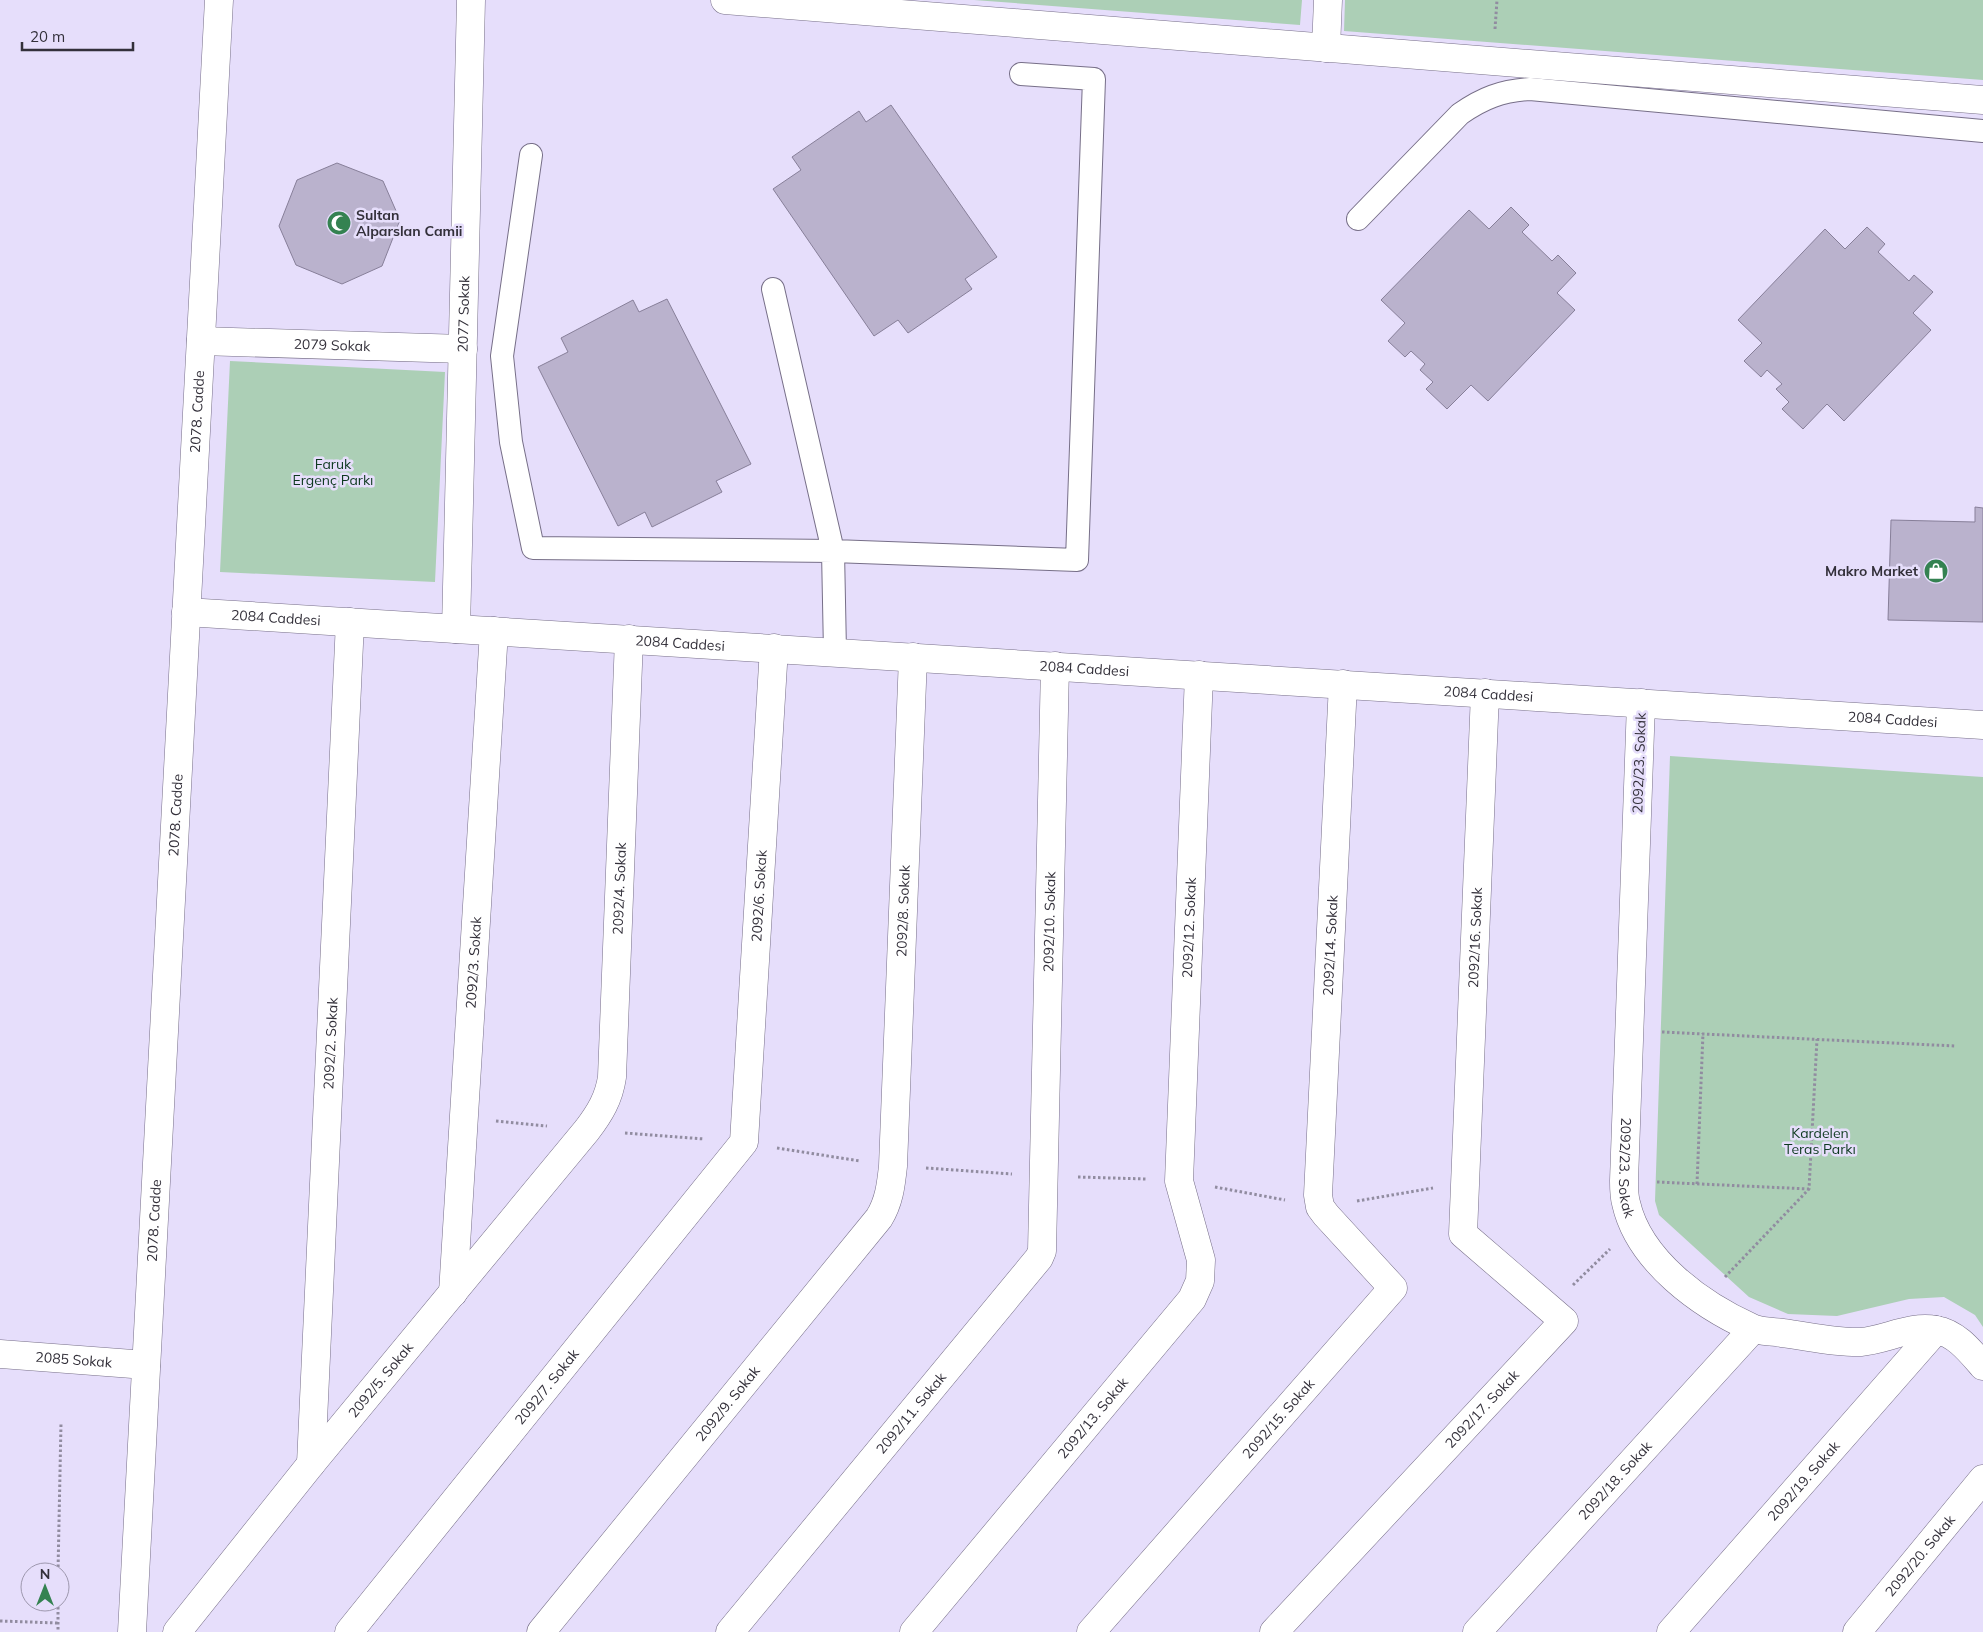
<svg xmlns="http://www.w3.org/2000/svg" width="1983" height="1632" font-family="Mulish,sans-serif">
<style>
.green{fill:#accfb6}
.building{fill:#bab2cd;stroke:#877f99}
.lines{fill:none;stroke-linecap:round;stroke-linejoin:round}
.lane-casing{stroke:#776f88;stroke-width:24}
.street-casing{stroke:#776f88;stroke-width:29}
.secondary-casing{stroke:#776f88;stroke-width:29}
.path{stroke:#918ca0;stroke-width:3;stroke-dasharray:2.5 2.5;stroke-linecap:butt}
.lane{stroke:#fff;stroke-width:22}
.street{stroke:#fff;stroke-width:28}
.secondary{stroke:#fff;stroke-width:28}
.labels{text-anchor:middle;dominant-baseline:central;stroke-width:5;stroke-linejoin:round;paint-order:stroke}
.poi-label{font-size:14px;font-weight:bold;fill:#33303a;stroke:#e6defb;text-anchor:start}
.street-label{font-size:14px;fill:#33303a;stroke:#e6defb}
.park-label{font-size:14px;fill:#0d391f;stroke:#e6defb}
</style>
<rect width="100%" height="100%" fill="#e6defb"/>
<path class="green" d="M974 0H1302L1300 25Z
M1345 0H1983V80L1344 31Z
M230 361 445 372 435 582 220 572Z
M1670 756 1983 777V1327L1975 1315 1944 1297 1909 1299 1837 1316 1788 1314 1749 1297 1659 1215 1655 1201Z"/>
<path class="building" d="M891 105 997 257 965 279 972 289 908 333 898 320 874 336 773 189 801 170 792 157 859 111 866 122Z
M337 163 383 181 400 220 382 266 342 284 296 265 279 226 297 180Z
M1511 207 1529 225 1522 232 1552 261 1558 255 1576 273 1557 293 1575 310 1488 401 1471 385 1447 409 1426 389 1433 382 1420 370 1425 364 1411 351 1405 357 1388 341 1405 323 1381 300 1469 210 1489 229Z
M1867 227 1885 244 1878 252 1909 281 1914 275 1933 292 1913 313 1931 330 1844 421 1827 404 1803 429 1782 409 1789 402 1776 389 1782 384 1767 370 1761 377 1744 361 1762 343 1738 320 1825 229 1845 249Z
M667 299 751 464 716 481 722 492 652 527 645 512 618 526 538 367 568 352 561 338 633 300 639 312Z
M1975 507 1983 508V622L1888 620 1891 520 1975 522Z"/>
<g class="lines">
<defs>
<path id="lane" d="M531 155 502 356 511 442 533 548 833 551 1077 560 1094 79 1021 74
M1358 219 1460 114C1483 98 1501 91 1530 89L1983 131
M773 289 833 551 835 652"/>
<g id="street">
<path d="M725 0 1983 100"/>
<path d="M1326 48 1328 0"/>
<path id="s1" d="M201 341 463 349"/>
<path id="s2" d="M456 629 471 0"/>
<path id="s3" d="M1641 703 1624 1181C1624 1188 1624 1196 1626 1203 1639 1261 1701 1305 1752 1328 1760 1332 1772 1331 1782 1333 1807 1336 1835 1343 1861 1342 1886 1340 1910 1325 1936 1330 1956 1333 1970 1351 1983 1366"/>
<path id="s4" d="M453 1293 494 631"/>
<path id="s5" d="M0 1354 146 1365"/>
<path id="s6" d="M311 1464 350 622"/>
<path id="s7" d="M177 1632 311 1464 587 1130C600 1113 609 1098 612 1077L629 639"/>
<path id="s8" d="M349 1632 744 1142 774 648"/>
<path id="s9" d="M541 1632 879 1218C889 1202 891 1185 893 1166L913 657"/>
<path id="s10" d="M730 1632 1039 1258 1042 1251 1055 666"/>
<path id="s11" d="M914 1632 1192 1299 1200 1281 1201 1260 1179 1181 1199 675"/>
<path id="s12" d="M1091 1632 1393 1288 1326 1215 1320 1207 1318 1195 1343 684"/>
<path id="s13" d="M1274 1632 1564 1321 1463 1234 1485 693"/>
<path id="s14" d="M1477 1632 1753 1329"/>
<path id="s15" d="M1671 1632 1936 1330"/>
<path id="s16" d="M1857 1632 1983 1479"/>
</g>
<g id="secondary">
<path id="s17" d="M186 612 1983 725"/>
<path id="s18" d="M132 1632 219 0"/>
</g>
</defs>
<use href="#lane" class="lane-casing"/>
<use href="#street" class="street-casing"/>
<use href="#secondary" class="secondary-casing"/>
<path class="path" d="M1495 29 1497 0
M1662 1032 1955 1046
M496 1121 547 1126
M625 1133 704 1139
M777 1148 860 1161
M926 1168 1012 1174
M1078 1177 1146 1179
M1657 1182 1809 1189
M1697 1184 1703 1033
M1215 1187 1285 1200
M1357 1201 1433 1188
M1725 1277 1809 1189 1817 1039
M1573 1285 1610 1249
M58 1572 61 1423
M58 1602V1632
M0 1621 58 1623"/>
<use href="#lane" class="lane"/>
<use href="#street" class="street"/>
<use href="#secondary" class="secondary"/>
</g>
<defs>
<symbol id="mosque-disc" viewBox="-11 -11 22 22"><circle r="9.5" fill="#348251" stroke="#e6defb"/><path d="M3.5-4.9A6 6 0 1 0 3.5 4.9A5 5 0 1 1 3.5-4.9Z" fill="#fff"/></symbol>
<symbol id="shop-disc" viewBox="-11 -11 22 22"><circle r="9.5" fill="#348251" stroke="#e6defb"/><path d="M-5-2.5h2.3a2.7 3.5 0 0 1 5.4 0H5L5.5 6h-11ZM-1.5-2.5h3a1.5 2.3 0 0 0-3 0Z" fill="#fff"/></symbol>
</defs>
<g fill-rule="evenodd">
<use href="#mosque-disc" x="325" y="209" width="28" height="28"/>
<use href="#shop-disc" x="1922" y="557" width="28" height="28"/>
</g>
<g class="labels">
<g class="poi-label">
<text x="356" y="215">Sultan<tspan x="356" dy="16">Alparslan Camii</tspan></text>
<text x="1918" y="571" text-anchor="end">Makro Market</text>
</g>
<g class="street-label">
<text stroke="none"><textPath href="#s2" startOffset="315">2077 Sokak</textPath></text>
<text stroke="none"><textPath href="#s1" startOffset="131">2079 Sokak</textPath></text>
<text stroke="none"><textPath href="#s18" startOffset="1222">2078. Cadde</textPath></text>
<text stroke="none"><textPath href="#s17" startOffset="90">2084 Caddesi</textPath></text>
<text stroke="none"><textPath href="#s17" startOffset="495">2084 Caddesi</textPath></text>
<text stroke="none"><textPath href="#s17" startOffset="900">2084 Caddesi</textPath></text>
<text stroke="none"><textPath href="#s17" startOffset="1305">2084 Caddesi</textPath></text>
<text stroke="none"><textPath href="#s17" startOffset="1710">2084 Caddesi</textPath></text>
<text transform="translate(1639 763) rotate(-88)">2092/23. Sokak</text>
<text stroke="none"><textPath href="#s18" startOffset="818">2078. Cadde</textPath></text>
<text stroke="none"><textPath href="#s7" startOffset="896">2092/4. Sokak</textPath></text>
<text stroke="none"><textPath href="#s8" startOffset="876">2092/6. Sokak</textPath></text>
<text stroke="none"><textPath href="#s9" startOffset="844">2092/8. Sokak</textPath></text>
<text stroke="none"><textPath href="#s10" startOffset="822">2092/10. Sokak</textPath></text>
<text stroke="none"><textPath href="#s11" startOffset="810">2092/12. Sokak</textPath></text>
<text stroke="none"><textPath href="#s13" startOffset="855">2092/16. Sokak</textPath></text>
<text stroke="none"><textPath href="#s12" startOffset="829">2092/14. Sokak</textPath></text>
<text stroke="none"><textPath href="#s4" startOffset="331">2092/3. Sokak</textPath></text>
<text stroke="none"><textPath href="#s6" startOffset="421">2092/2. Sokak</textPath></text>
<text stroke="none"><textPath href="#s3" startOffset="465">2092/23. Sokak</textPath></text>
<text stroke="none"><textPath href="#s18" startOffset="412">2078. Cadde</textPath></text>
<text stroke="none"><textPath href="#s5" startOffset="74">2085 Sokak</textPath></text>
<text stroke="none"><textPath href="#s7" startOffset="324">2092/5. Sokak</textPath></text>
<text stroke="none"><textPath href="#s8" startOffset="315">2092/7. Sokak</textPath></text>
<text stroke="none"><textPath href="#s9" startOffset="295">2092/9. Sokak</textPath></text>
<text stroke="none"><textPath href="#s13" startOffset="305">2092/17. Sokak</textPath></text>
<text stroke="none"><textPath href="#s10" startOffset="284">2092/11. Sokak</textPath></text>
<text stroke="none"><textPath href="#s11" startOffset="279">2092/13. Sokak</textPath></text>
<text stroke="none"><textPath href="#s12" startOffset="284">2092/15. Sokak</textPath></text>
<text stroke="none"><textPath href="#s14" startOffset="205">2092/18. Sokak</textPath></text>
<text stroke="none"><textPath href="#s15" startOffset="201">2092/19. Sokak</textPath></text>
<text stroke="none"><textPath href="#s16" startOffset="99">2092/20. Sokak</textPath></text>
</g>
<g class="park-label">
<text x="333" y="464">Faruk<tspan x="333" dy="16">Ergenç Parkı</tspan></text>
<text x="1820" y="1133">Kardelen<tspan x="1820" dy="16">Teras Parkı</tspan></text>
</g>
</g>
<g transform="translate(45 1587)"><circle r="24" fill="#e6defb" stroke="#9e98ae"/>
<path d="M0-4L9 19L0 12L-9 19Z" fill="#348251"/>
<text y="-8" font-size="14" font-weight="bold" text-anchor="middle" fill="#33303a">N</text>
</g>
<path d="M22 42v8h111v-8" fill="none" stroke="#33303a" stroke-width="2.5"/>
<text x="30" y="42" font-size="15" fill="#33303a" stroke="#e6defb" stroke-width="4" paint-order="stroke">20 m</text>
</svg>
